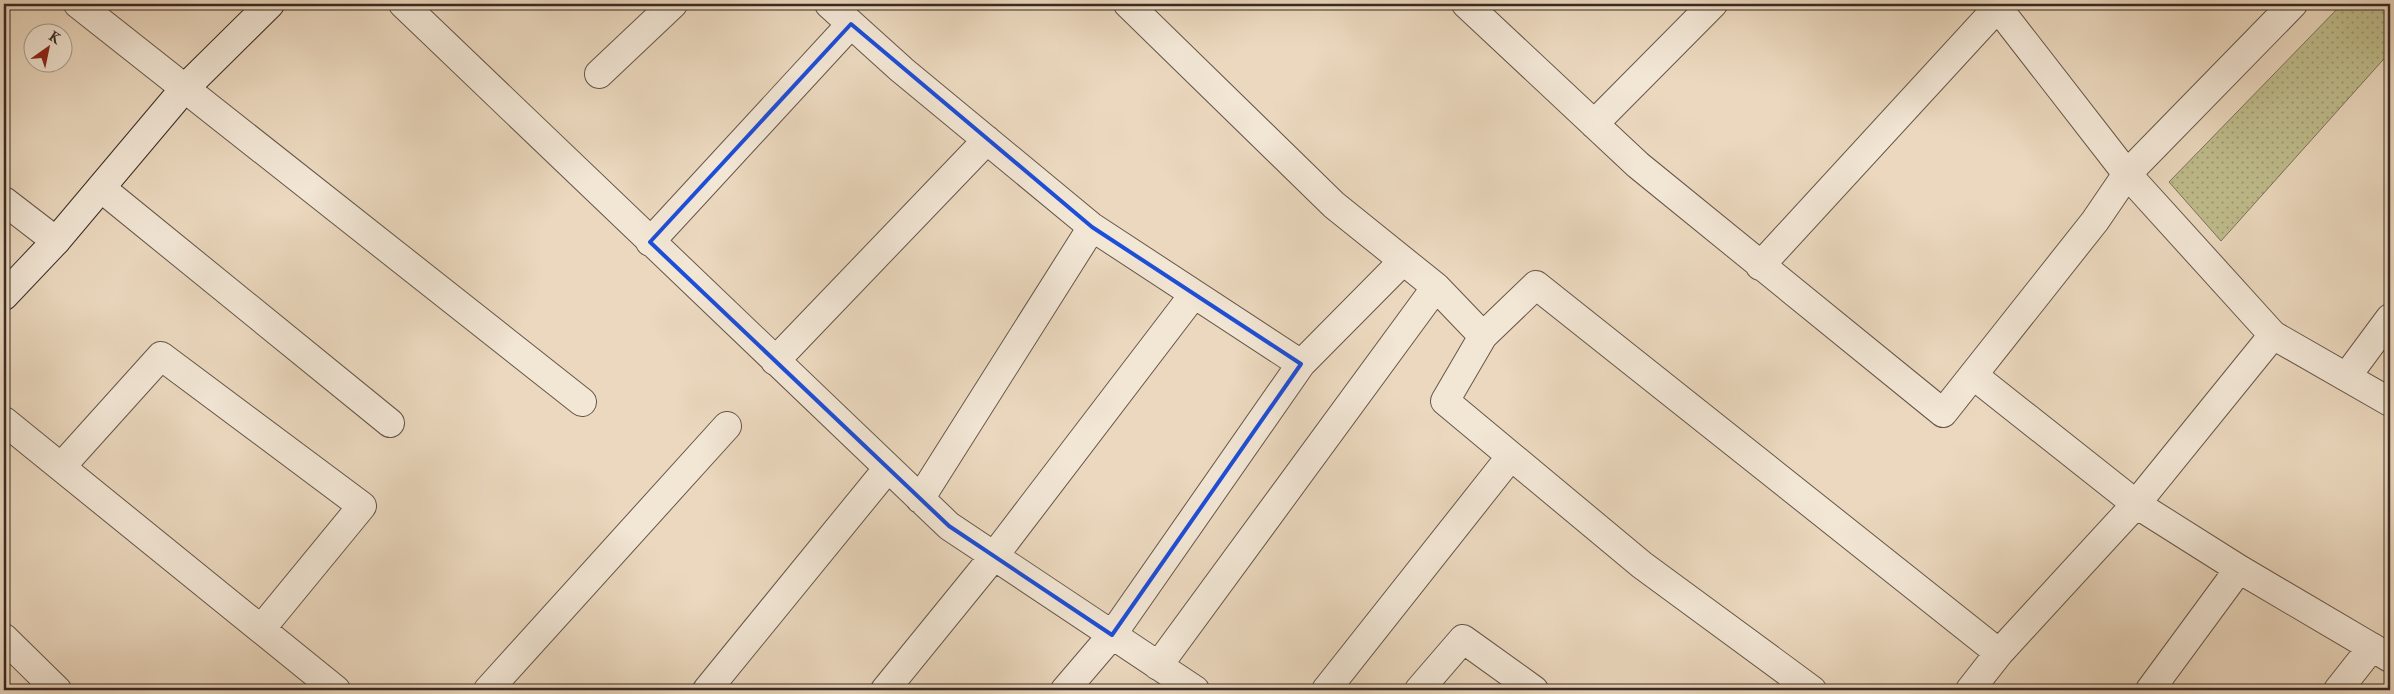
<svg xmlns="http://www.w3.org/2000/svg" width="2394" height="694" font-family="'IM FELL French Canon',serif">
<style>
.grass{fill:url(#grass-dots);stroke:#7c7358}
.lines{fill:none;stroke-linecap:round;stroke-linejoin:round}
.minor-casing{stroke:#66564a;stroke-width:30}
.secondary-casing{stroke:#392a24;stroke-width:30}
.minor{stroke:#f2e6d5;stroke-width:28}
.secondary{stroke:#f2e6d5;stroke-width:28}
.marked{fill:none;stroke:#1d4ed8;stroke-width:4;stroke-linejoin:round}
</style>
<defs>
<pattern id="grass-dots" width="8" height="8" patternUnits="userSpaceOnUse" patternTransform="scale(1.25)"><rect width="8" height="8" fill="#bfbc8c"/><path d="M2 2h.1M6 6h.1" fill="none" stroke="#9c9972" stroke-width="1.8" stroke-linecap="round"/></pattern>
</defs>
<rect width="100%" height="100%" fill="#ebd8be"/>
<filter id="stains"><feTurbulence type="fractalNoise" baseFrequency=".004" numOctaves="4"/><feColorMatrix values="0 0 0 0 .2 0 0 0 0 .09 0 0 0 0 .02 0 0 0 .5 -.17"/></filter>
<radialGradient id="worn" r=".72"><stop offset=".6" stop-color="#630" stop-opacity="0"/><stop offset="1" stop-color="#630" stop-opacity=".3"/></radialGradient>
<path class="grass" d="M2342 4H2390V52L2221 241 2169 182Z"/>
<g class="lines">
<defs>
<path id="minor" d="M78 4 582 402
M403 4 949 526 1195 690
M829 4 902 70 1092 227 920 499
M1128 4 1334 205 1436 287 1483 336
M1466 4 1638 165 1943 413 2095 221 2127 174 2293 4
M599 74 673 4
M1594 124 1713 4
M101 188 390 423
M4 201 56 241
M1092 227 1301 364 1403 261
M650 242 851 24
M1760 266 1998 7
M2273 335 2390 402
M775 361 987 140
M1973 375 2136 504 2239 569 2390 658
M2347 376 2390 318
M4 421 336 690
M61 467 161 356 362 506 261 629
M4 638 57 690
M1158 666 1436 287
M488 690 727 426
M707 690 888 468
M885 690 994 556 1194 294
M1065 690 1112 635 1301 364
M1326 690 1511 456
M1419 690 1463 639 1534 690
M1812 690 1642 565 1445 401 1483 336 1536 285 1999 653
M1970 690 1999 653 2136 504 2273 335 2127 174 1995 4
M2150 690 2239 569
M2338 690 2372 647"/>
<path id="secondary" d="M4 296 56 241 184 89 270 4"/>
</defs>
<use href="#minor" class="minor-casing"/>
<use href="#secondary" class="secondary-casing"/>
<use href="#minor" class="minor"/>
<use href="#secondary" class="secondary"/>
</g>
<path class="marked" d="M851 24 1092 227 1301 364 1112 635 949 526 650 242Z"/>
<rect width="2394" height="694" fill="none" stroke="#ebd8be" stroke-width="20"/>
<rect x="5" y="5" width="2384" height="684" fill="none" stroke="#392a24" stroke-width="2.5"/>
<rect x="10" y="10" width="2374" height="674" fill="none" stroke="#392a24"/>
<g transform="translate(48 48) rotate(33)"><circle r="24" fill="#f2e6d5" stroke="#a89b8e"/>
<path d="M0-4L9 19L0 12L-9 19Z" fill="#8f2418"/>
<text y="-8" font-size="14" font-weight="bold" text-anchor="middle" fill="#392a24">K</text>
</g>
<rect width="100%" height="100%" filter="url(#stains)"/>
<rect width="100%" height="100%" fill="url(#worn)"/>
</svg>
